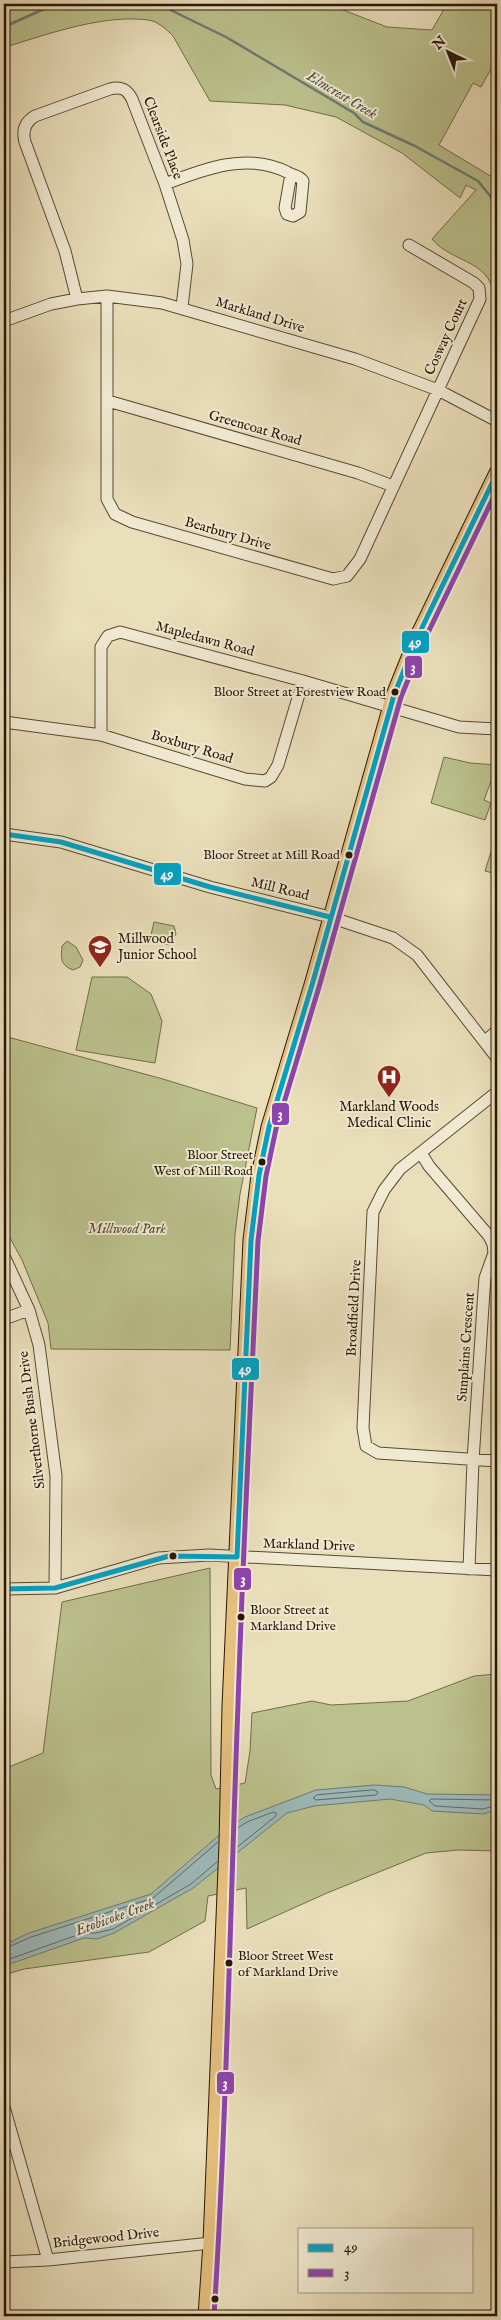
<svg xmlns="http://www.w3.org/2000/svg" width="501" height="2320" font-family="'IM FELL English',serif">
<style>
.green{fill:#bbc18d;stroke:#726c49}
.water{fill:#9dbabb;stroke:#6e7972}
.lines{fill:none;stroke-linecap:round;stroke-linejoin:round}
.shore{stroke:#626860;stroke-width:1}
.stream{stroke:#6e7972;stroke-width:2.5}
.minor-casing{stroke:#584932;stroke-width:13}
.major-casing{stroke:#281705;stroke-width:17}
.minor{stroke:#f1ead3;stroke-width:11}
.major{stroke:#e5c07e;stroke-width:15}
.bus-1-casing{stroke:#f1ead3;stroke-width:9}
.bus-2-casing{stroke:#f1ead3;stroke-width:9}
.bus-1{stroke:#02a2c4;stroke-width:5}
.bus-2{stroke:#8e44ad;stroke-width:5}
.bus-dot{fill:#281705;stroke:#f1ead3;stroke-width:2}
.labels{text-anchor:middle;dominant-baseline:central;stroke-width:4;stroke-linejoin:round;paint-order:stroke}
.bus-label{font-size:13px;fill:#281705;stroke:#f1ead3;text-anchor:end}
.street-label{font-size:14px;fill:#281705;stroke:#f1ead3}
.poi-label{font-size:14px;fill:#281705;stroke:#f1ead3;text-anchor:start}
.park-label{font-size:14px;font-style:italic;fill:#544a2e;stroke:#f1ead3}
.water-label{font-size:15px;font-style:italic;fill:#515045;stroke:#f1ead3}
.line-badge{stroke:#f1ead3;stroke-width:2}
.badge-label{font-size:14px;text-anchor:middle;font-weight:bold;fill:#fff}
</style>
<rect width="100%" height="100%" fill="#eadfbb"/>
<filter id="stains"><feTurbulence type="fractalNoise" baseFrequency=".004" numOctaves="4"/><feColorMatrix values="0 0 0 0 .2 0 0 0 0 .09 0 0 0 0 .02 0 0 0 .5 -.17"/></filter>
<radialGradient id="worn" r=".72"><stop offset=".6" stop-color="#630" stop-opacity="0"/><stop offset="1" stop-color="#630" stop-opacity=".3"/></radialGradient>
<path class="green" d="M4 4H328L387 27 432 30 447 4H497V58L481 87 473 83 439 145 497 180V304L493 303C497 260 452 264 432 239L476 190 466 185 460 198 402 153 336 117 285 105 210 101 173 36C167 30 158 21 148 20 105 14 47 34 6 47L4 50Z
M444 757 470 763 497 765 495 772 497 771V784L495 781 494 773 484 800 491 803 485 820 431 803Z
M497 832V874L485 871Z
M154 922 174 926 176 934 169 945 150 939Z
M67 941 76 947 83 960 80 967 73 970C60 965 61 958 62 946Z
M92 977H127L151 994 162 1021 155 1063 76 1050Z
M4 1036 163 1079 257 1108 240 1194 235 1234 230 1350 51 1349 48 1323 22 1260 4 1227Z
M210 1568 211 1775 216 1789 245 1783 250 1751 252 1713 312 1701 331 1705 408 1701 474 1676 497 1674V1851L458 1850 426 1853 327 1893 247 1929 246 1888 208 1896 205 1921 149 1952 24 1969 4 1975V1769L43 1753 62 1602Z"/>
<path class="water" d="M375 1785 404 1787 427 1794 497 1795V1809L484 1814 432 1811 424 1805 390 1799 314 1806 287 1813 193 1888 114 1933 97 1939 84 1938 4 1966V1945L29 1933 151 1894 225 1830 245 1817 316 1790Z"/>
<g class="lines">
<path class="shore" d="M374 1790 378 1792 376 1795 316 1800 313 1798 317 1795Z
M497 1800 431 1799 429 1801 435 1806 483 1809 497 1805
M236 1848 276 1816V1813L273 1812 247 1822 236 1829
M4 1949 31 1937 153 1898 218 1842
M4 1961 83 1933H96L113 1929 191 1884 217 1862"/>
<path class="stream" d="M158 4 226 37 354 113 363 122 415 146 478 181 491 197 497 219
M4 27 55 4"/>
<defs>
<path id="minor" d="M165 184C204 169 247 152 287 172 293 176 299 175 303 181L300 212 293 216 287 214 285 208 291 174
M107 296V499L115 514 132 522 333 579 347 576 360 559 480 299 479 288 474 283 409 245
M77 299 65 251 25 142C22 131 25 122 35 116L110 89C121 86 127 89 132 99L165 184 183 240 187 264 182 307
M4 321 51 304 77 299 107 296 162 303 355 359 438 390 497 421
M108 401 358 473 393 486
M4 722 101 735 245 779 265 781 271 777 278 765 303 681
M101 735V647L108 636 120 632 303 681 459 727 497 729
M4 834 61 842 210 887 330 917 393 938 417 955 497 1058
M485 1041 497 1031
M497 1092 400 1169 384 1190 373 1212 363 1428 366 1446 378 1453 497 1461
M421 1153 429 1166 489 1236 493 1244 494 1253 485 1278 484 1290 473 1461 469 1569
M4 1256 29 1310 39 1345 56 1476 55 1588
M4 1319 29 1310
M4 1589 55 1588 158 1558 209 1555 497 1570
M4 2107 48 2260
M4 2262 48 2260 211 2243"/>
<path id="major" d="M206 2316 211 2243 227 1843 230 1706 251 1240 259 1175 269 1127 312 985 394 695 417 638 497 473"/>
</defs>
<use href="#minor" class="minor-casing"/>
<use href="#major" class="major-casing"/>
<use href="#minor" class="minor"/>
<use href="#major" class="major"/>
<defs>
<path id="bus-1" d="M4 834 61 842 210 887 330 917
M237 1557 251 1240 259 1175 269 1127 312 985 394 695 417 638 497 473
M4 1589 55 1588 169 1556 237 1557"/>
<path id="bus-2" d="M214 2316C227 2113 230 1909 238 1705 243 1550 251 1396 258 1241L266 1176 276 1129 319 987 401 697 424 641 497 490"/>
</defs>
<use href="#bus-1" class="bus-1-casing"/>
<use href="#bus-2" class="bus-2-casing"/>
<use href="#bus-1" class="bus-1"/>
<use href="#bus-2" class="bus-2"/>
</g>
<defs>
<symbol id="school-pin" viewBox="-11 -11 22 30"><path d="M0 17L-7.5 6A9.5 9.5 0 1 1 7.5 6Z" fill="#8f2418" stroke="#f1ead3"/><path d="M0-5L7-2L0 1L-7-2ZM-4 1L0 2.5L4 1V4Q0 6-4 4Z" fill="#fff"/></symbol>
<symbol id="hospital-pin" viewBox="-11 -11 22 30"><path d="M0 17L-7.5 6A9.5 9.5 0 1 1 7.5 6Z" fill="#8f2418" stroke="#f1ead3"/><path d="M-5-5h3v3.5h4V-5h3V5h-3V1.5h-4V5h-3Z" fill="#fff"/></symbol>
</defs>
<g fill-rule="evenodd">
<use href="#school-pin" x="86" y="933" width="28" height="38"/>
<use href="#hospital-pin" x="375" y="1063" width="28" height="38"/>
</g>
<g class="bus-dot">
<circle cx="395" cy="692" r="4.5"/>
<circle cx="349" cy="855" r="4.5"/>
<circle cx="262" cy="1162" r="4.5"/>
<circle cx="173" cy="1556" r="4.5"/>
<circle cx="241" cy="1617" r="4.5"/>
<circle cx="229" cy="1963" r="4.5"/>
<circle cx="215" cy="2299" r="4.5"/>
</g>
<g class="labels">
<g class="bus-label">
<text x="386" y="692">Bloor Street at Forestview Road</text>
<text x="340" y="855">Bloor Street at Mill Road</text>
<text x="253" y="1155">Bloor Street<tspan x="253" dy="16">West of Mill Road</tspan></text>
<text x="250" y="1610" text-anchor="start">Bloor Street at<tspan x="250" dy="16">Markland Drive</tspan></text>
<text x="238" y="1956" text-anchor="start">Bloor Street West<tspan x="238" dy="16">of Markland Drive</tspan></text>
</g>
<g class="street-label">
<text transform="translate(163 138) rotate(69)">Clearside Place</text>
<text transform="translate(260 315) rotate(17)">Markland Drive</text>
<text transform="translate(446 337) rotate(-65)">Cosway Court</text>
<text transform="translate(255 428) rotate(16)">Greencoat Road</text>
<text transform="translate(228 534) rotate(16)">Bearbury Drive</text>
<text transform="translate(205 639) rotate(15)">Mapledawn Road</text>
<text transform="translate(192 747) rotate(17)">Boxbury Road</text>
<text transform="translate(280 889) rotate(14)">Mill Road</text>
<text transform="translate(354 1308) rotate(-87)">Broadfield Drive</text>
<text transform="translate(466 1347) rotate(-86)">Sunplains Crescent</text>
<text transform="translate(32 1420) rotate(-97)">Silverthorne Bush Drive</text>
<text transform="translate(309 1545) rotate(2)">Markland Drive</text>
<text transform="translate(106 2238) rotate(-6)">Bridgewood Drive</text>
</g>
<g class="poi-label">
<text x="118" y="939">Millwood<tspan x="118" dy="16">Junior School</tspan></text>
<text x="389" y="1107" text-anchor="middle">Markland Woods<tspan x="389" dy="16">Medical Clinic</tspan></text>
</g>
<g class="park-label">
<text x="127" y="1229">Millwood Park</text>
</g>
<g class="water-label">
<text transform="translate(342 95) rotate(31)">Elmcrest Creek</text>
<text transform="translate(115 1917) rotate(-20)">Etobicoke Creek</text>
</g>
</g>
<g class="line-badge">
<rect x="401" y="630" width="29" height="24" rx="5" fill="#02a2c4"/>
<rect x="404" y="655" width="19" height="24" rx="5" fill="#8e44ad"/>
<rect x="153" y="862" width="29" height="24" rx="5" fill="#02a2c4"/>
<rect x="271" y="1102" width="19" height="24" rx="5" fill="#8e44ad"/>
<rect x="231" y="1357" width="29" height="24" rx="5" fill="#02a2c4"/>
<rect x="233" y="1567" width="19" height="24" rx="5" fill="#8e44ad"/>
<rect x="216" y="2071" width="19" height="24" rx="5" fill="#8e44ad"/>
</g>
<g class="badge-label">
<text x="415" y="647">49</text>
<text x="413" y="672">3</text>
<text x="167" y="879">49</text>
<text x="280" y="1119">3</text>
<text x="245" y="1374">49</text>
<text x="243" y="1584">3</text>
<text x="225" y="2088">3</text>
</g>
<rect width="501" height="2320" fill="none" stroke="#eadfbb" stroke-width="20"/>
<rect x="5" y="5" width="491" height="2310" fill="none" stroke="#281705" stroke-width="2.5"/>
<rect x="10" y="10" width="481" height="2300" fill="none" stroke="#281705"/>
<rect x="298" y="2228" width="175" height="65" fill="#f1ead3" stroke="#a19681"/>
<rect x="308" y="2244" width="25" height="8" fill="#02a2c4" stroke="#a19681"/>
<text x="344" y="2252" font-size="15" fill="#281705">49</text>
<rect x="308" y="2269" width="25" height="8" fill="#8e44ad" stroke="#a19681"/>
<text x="344" y="2278" font-size="15" fill="#281705">3</text>
<g transform="translate(448 52) rotate(317)" stroke="#f1ead3" stroke-width="4" paint-order="stroke">
<path d="M0-4L9 19L0 12L-9 19Z" fill="#281705"/>
<text y="-8" font-size="14" font-weight="bold" text-anchor="middle" fill="#281705">N</text>
</g>
<rect width="100%" height="100%" filter="url(#stains)"/>
<rect width="100%" height="100%" fill="url(#worn)"/>
</svg>
